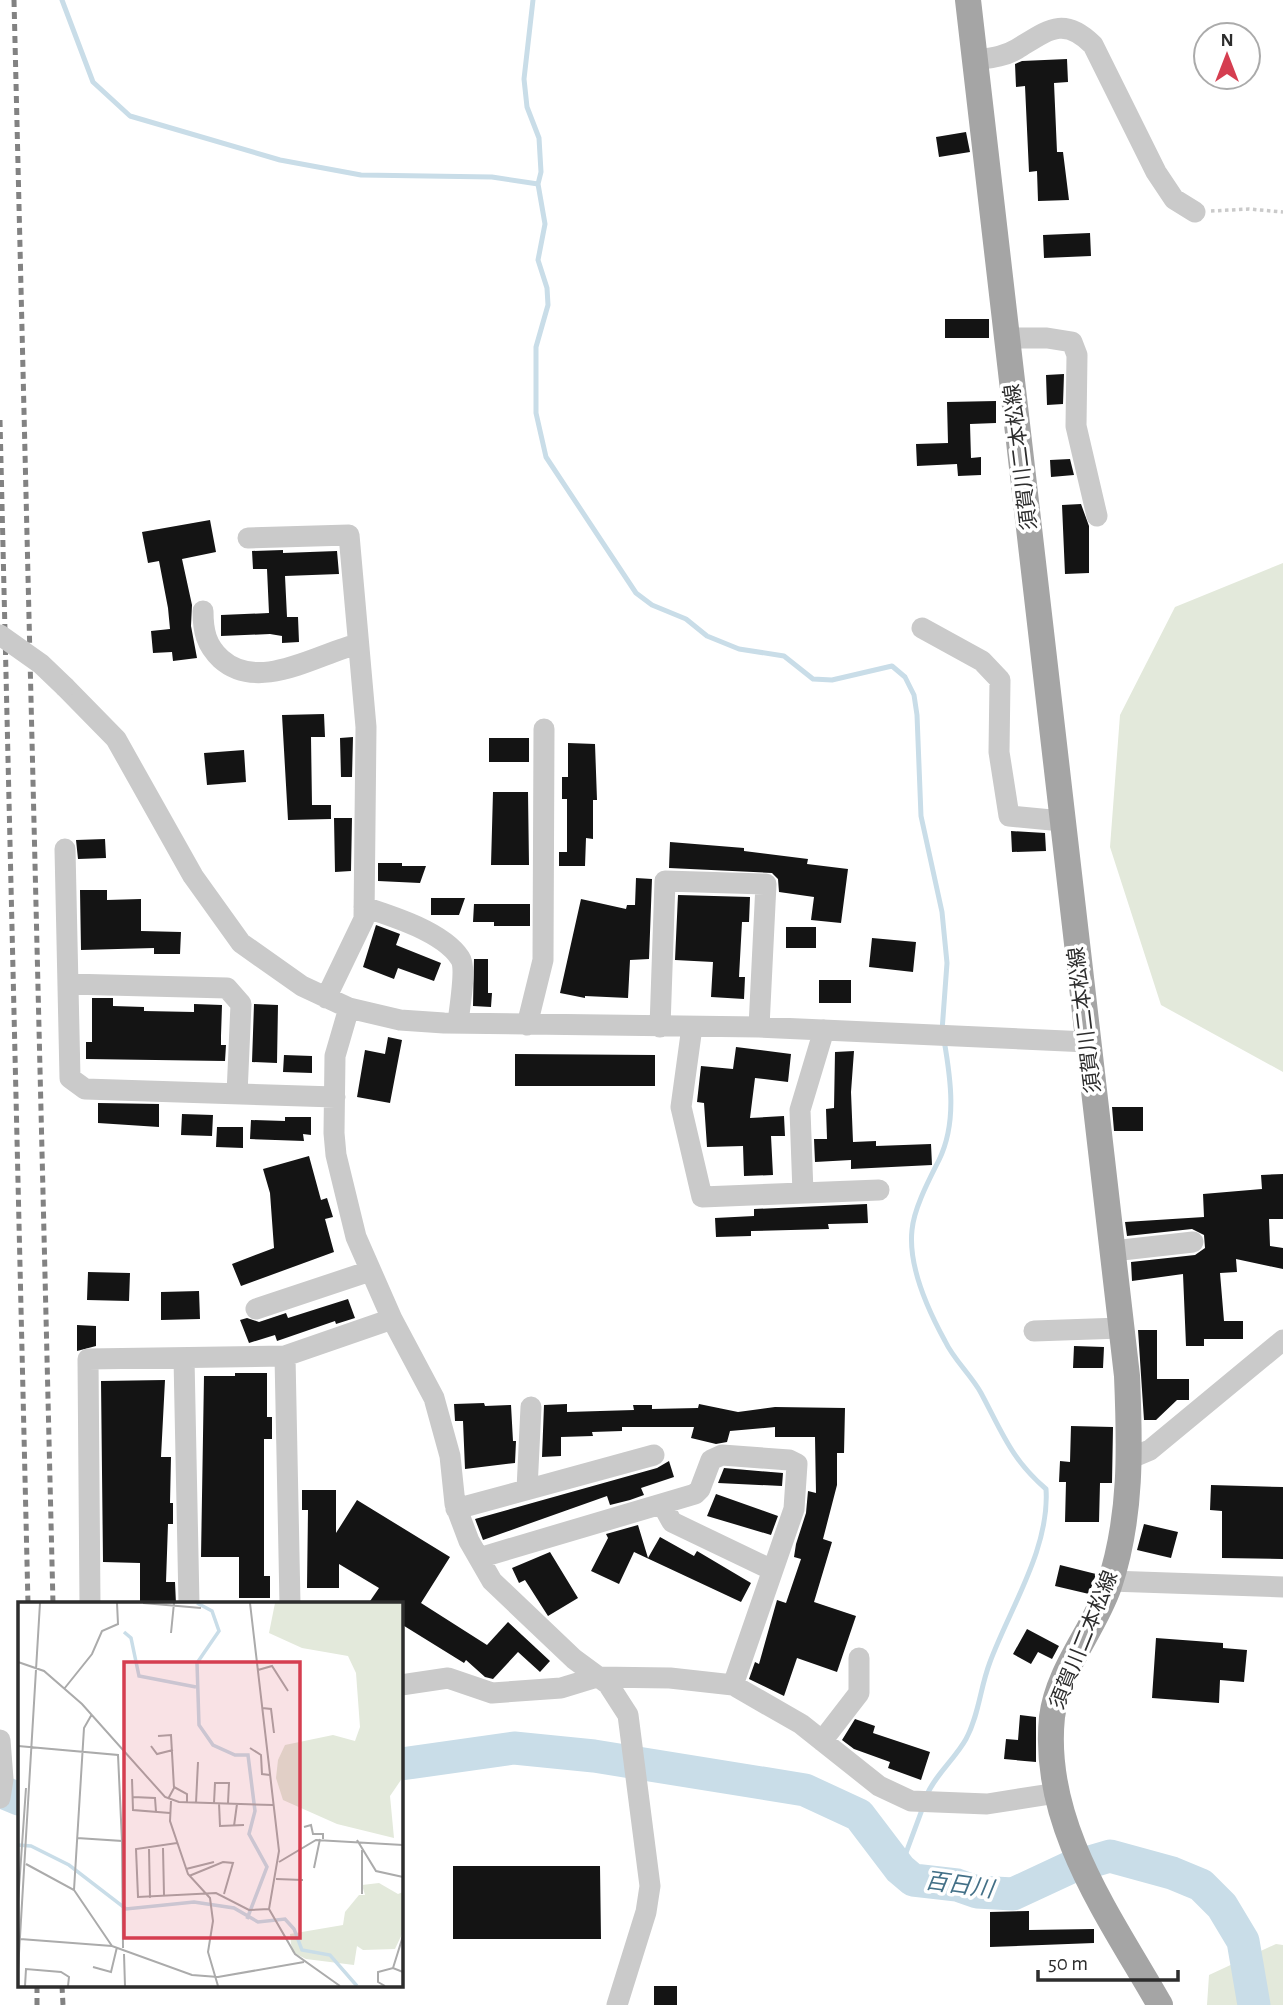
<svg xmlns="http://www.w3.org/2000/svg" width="1283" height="2005" font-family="'Alegreya Sans','Noto Sans JP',sans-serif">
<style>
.green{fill:#e3e9db}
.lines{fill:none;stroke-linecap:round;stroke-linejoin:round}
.stream{stroke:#c9dde8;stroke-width:5}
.river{stroke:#c9dde8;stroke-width:33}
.building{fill:#141414}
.path{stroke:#cacaca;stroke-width:3.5;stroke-dasharray:3.5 3.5;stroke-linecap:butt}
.minor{stroke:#cacaca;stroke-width:21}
.major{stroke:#a5a5a5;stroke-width:26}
.rail{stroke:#828282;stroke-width:5;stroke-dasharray:7 5;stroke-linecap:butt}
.minor-bridge{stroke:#cacaca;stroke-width:21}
.labels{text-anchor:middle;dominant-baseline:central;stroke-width:7;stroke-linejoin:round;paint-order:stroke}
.street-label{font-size:21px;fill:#2d2d2d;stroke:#fff}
.water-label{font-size:23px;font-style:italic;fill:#437087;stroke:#fff}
.inset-river{fill:none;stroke:#c9dde8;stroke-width:3.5}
.inset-road{fill:none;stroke:#ababab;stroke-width:2}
.view{fill:#d53e50;fill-opacity:0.15;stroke:#d53e50;stroke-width:3.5}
.inset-edge{fill:none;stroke:#2d2d2d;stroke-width:3.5}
</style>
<rect width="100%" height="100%" fill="#fff"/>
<path class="green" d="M1283 563V1072L1161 1005 1110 847 1120 715 1175 607Z
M1276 1944 1283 1945V2005H1207L1209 1975Z"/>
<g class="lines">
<path class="stream" d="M62 0 93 82 130 116 280 160 361 175 492 177 538 184
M533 0 524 79 527 107 539 138 541 172 538 184 545 224 538 260 547 288 548 305 536 347V413L546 457 636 593 652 605 686 619 707 636 739 649 784 656 813 679 832 680 892 666 905 677 914 695 917 715 921 816 942 912 947 963 942 1031
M926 1797C934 1776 955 1759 966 1739 979 1715 980 1688 990 1662 1010 1608 1050 1548 1046 1489 1011 1459 1002 1432 981 1393 971 1375 954 1360 945 1341 928 1310 908 1266 912 1230 914 1208 929 1180 939 1160 957 1123 951 1080 944 1040
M900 1869 923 1807"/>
<path class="river" d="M401 1764 514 1748 594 1756 805 1790 859 1815 900 1869 913 1880 957 1885 977 1892 1013 1894 1069 1868 1110 1856 1172 1873 1201 1885 1222 1906 1243 1941 1254 2005
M0 1791 19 1799"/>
</g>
<path class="building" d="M1067 59 1068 82 1054 83 1057 152H1063L1069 200 1038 201 1037 171 1029 172 1025 86 1016 87 1015 64 1022 61Z
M966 132 970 152 939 157 936 137Z
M1090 233 1091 256 1044 258 1043 235Z
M945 319H989V338H945Z
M1064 374 1063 404 1047 405 1046 375Z
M996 401V423L970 424 971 458 981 457V475L958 476 957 464 917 466 916 444 948 443 947 402Z
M1070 459 1074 475 1051 477 1050 460Z
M1081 504 1089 526V573L1065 574 1062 505Z
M210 520 216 552 182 559 192 605 191 626 197 658 173 661 172 652 153 653 151 631 170 629 168 608 159 561 148 563 142 532Z
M283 550V553L337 551 339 574 285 576 287 617H298L299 642 282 643V636L270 634 221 636V615L269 613 267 569H253L252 551Z
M324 714 325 737H311L312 805H331V819L288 820 282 715Z
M353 737 352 777H341L340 738Z
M489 738H529V762H489Z
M568 743 595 744 597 800H593V839L586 838 585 866H559V852H567V799H562V777H568Z
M244 750 246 782 207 785 204 753Z
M493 792H528L529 865H491Z
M334 818H352L351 871 335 872Z
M1011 831 1045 833 1046 851 1012 852Z
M105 839 106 858 78 859 76 840Z
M670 842 744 848V851L808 859 807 864 848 869 841 923 811 920 814 897 779 892 778 879 772 873 669 868Z
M378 863H402V866H426L420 883 378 881Z
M636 878 652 879 649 959 630 960 628 998 585 996V998L560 993 581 899 626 909 627 905H635Z
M80 890H107V900L141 899V931L181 932 180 954H154V948L81 950Z
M678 895 750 897 749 922H742L739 977H745L744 999 711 997 713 962 675 960Z
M431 898H465L459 915H431Z
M474 904H530V926H494V922H473Z
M376 925 400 934 396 945 441 963 434 981 398 968 394 979 363 967Z
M786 927H816V948H786Z
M872 938 916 942 913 972 869 967Z
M474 959H488V993H492L491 1007 473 1006Z
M819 980H851V1003H819Z
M92 998H113V1006L144 1007V1011L194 1012V1004L222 1005 221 1036V1045H226L225 1061 86 1059V1042H92Z
M254 1004 278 1005 277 1063 252 1062Z
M388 1037 402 1040 390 1103 357 1097 365 1050 385 1054Z
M736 1047 791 1054 788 1082 755 1078 750 1118 784 1116 785 1136H771L773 1175 744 1176 743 1146 707 1147 704 1103 697 1102 701 1066 733 1069Z
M854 1051 851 1092 853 1142 876 1141V1146L931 1144 932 1165 851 1169V1160L815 1162 814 1139H827L826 1109 834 1108 835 1052Z
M515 1054 655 1055V1086H515Z
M284 1055 312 1056V1073L283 1072Z
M98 1103 159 1104V1127L98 1123Z
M1112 1107H1143V1131H1114Z
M182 1114 213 1115 212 1136 181 1135Z
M285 1117H311V1135L303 1134 304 1141 250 1139 251 1120 285 1121Z
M217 1127H243V1148L216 1147Z
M309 1156 321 1200 327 1198 333 1217 325 1219 334 1252 241 1286 232 1264 274 1248 270 1193 263 1169Z
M1283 1174V1219H1269L1270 1246 1283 1248V1269L1236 1259 1237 1272 1220 1273 1224 1321H1243V1339H1204V1346H1186L1183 1274 1132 1281 1131 1262 1195 1255 1205 1248 1204 1235 1192 1229 1127 1236 1125 1222 1204 1217 1203 1194 1262 1189 1261 1175Z
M867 1204 868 1223 828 1224 829 1229 751 1231V1236L716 1237 715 1218 754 1216V1209Z
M88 1272 130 1273 129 1301 87 1300Z
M199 1291 200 1319 161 1320V1292Z
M348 1299 355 1318 336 1324 335 1321 277 1341 275 1335 249 1343 240 1320 247 1318 259 1322 286 1313 288 1318Z
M77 1325 96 1326V1346L77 1351Z
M1138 1330H1157V1379H1189V1400H1177L1156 1420H1144Z
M1074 1346 1104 1347 1103 1368H1073Z
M235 1373H267V1417H272V1439H264V1576H270V1598H239V1557H201L204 1376H235Z
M165 1380 161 1457H171L170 1503H173V1524H168L166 1582H175L176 1604H140V1563L103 1562 101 1381Z
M484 1403 485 1406 511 1405 513 1441H516L515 1463 465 1469 463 1421H455L454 1404Z
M567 1404V1412L634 1410 633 1405H652V1409L698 1408 699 1404 738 1412 775 1407 845 1408 844 1453H837V1485L823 1539 832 1542 814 1602 856 1616 837 1672 797 1658 784 1696 749 1679 755 1662 759 1664 777 1600 786 1603 801 1559 794 1557 796 1544 806 1513 808 1491 816 1493 815 1437H775V1427L730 1431 727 1442 716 1444 691 1438 694 1427H622V1431L592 1432 593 1436 561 1437V1456L542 1457 544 1405Z
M1071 1426 1113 1427 1112 1483H1100L1099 1522H1065L1066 1482H1059L1060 1461 1070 1462Z
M669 1461 674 1477 641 1488 644 1495 630 1500 610 1505 607 1496 483 1540 475 1519 657 1468Z
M724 1468 783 1473 782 1486 718 1483Z
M1211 1485 1283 1487V1559L1222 1558V1511L1210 1510Z
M302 1490H336V1533L357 1500 450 1557 421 1603 487 1645 508 1622 550 1661 540 1672 518 1652 493 1679 485 1677 466 1660 464 1663 401 1624V1604H368L379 1588 339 1564V1588H307L308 1510H302Z
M716 1494 778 1516 771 1535 707 1516Z
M1144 1524 1178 1532 1171 1558 1137 1550Z
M638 1525 648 1558 660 1537 694 1556 697 1551 751 1583 741 1602 634 1552 619 1584 591 1571 608 1538 606 1534Z
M550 1552 578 1598 548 1616 525 1580 519 1583 512 1568Z
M1060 1565 1096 1574 1089 1594 1055 1586Z
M1027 1629 1059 1646 1052 1659 1038 1652 1031 1664 1013 1654Z
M1156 1638 1223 1643V1648L1247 1650 1244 1682 1220 1680 1219 1703 1152 1698Z
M1020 1715 1036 1717V1762L1004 1759 1006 1739 1018 1740Z
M855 1719 875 1726 873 1733 930 1752 921 1780 888 1768 890 1762 854 1749 842 1740Z
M453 1866H600L601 1939H453Z
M1029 1911V1930L1094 1929V1943L990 1947V1912Z
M654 1986H677V2005H654Z"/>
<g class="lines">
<path class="path" d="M1211 211 1249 209 1283 212"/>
<path class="minor" d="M975 60C989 58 1004 57 1017 49 1047 31 1063 15 1093 45L1156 172 1174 199 1195 212
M1007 338H1047L1072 342 1077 355 1076 426 1097 516
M248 538 349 535 366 727 364 919 326 998
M203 611C203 631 206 645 221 659 259 693 317 654 358 644
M922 628 982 661 1000 680 999 752 1009 816 1062 821
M65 687 116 739 193 876 241 943 302 986 349 1008 400 1020 444 1023 759 1027 1088 1042
M65 849 70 1078 85 1089 335 1097
M364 907C392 916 443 932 460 958 467 968 459 1010 458 1023
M68 984 227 988 241 1004 237 1094
M349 1008 335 1056 334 1133 336 1155 356 1237 392 1319 434 1398 450 1456 455 1504 469 1541 492 1581 574 1659 608 1684 628 1715 650 1886 646 1912 617 2005
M527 1025 543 960 544 729
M660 1027 665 881 766 884 759 1027
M692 1027 681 1107 702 1197 879 1190
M803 1193 800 1110 824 1030
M1113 1251 1193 1242
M256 1309 370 1271
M1034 1331 1121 1328
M285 1356 290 1604
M184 1358 189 1604
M1131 1458 1150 1450 1283 1340
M527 1489 531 1407
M662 1504 672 1522 772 1570
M456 1509 654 1455
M479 1558 695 1494 700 1489 711 1460 722 1455 789 1460 797 1464 794 1509 733 1685
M1110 1581 1283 1587
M90 1604 88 1359 285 1356 392 1319
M401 1685 448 1678 492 1693 561 1688 597 1677 670 1678 733 1685 801 1724 879 1786 911 1801 987 1804 1057 1793
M0 1740 3 1779 0 1798
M822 1741 859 1693V1658"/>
<path class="major" d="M968 0 1127 1376C1130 1447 1132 1517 1109 1586 1094 1630 1058 1669 1052 1717 1041 1824 1110 1917 1160 2005"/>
<path class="rail" d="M14 0 53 1604
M0 420 28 1604
M37 1986V2005
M62 1986 63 2005"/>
<path class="minor-bridge" d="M0 635 41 664 65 687"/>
</g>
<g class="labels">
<g class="street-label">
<text transform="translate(1021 457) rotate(-97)">須賀川二本松線</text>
<text transform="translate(1085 1020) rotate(-97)">須賀川二本松線</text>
<text transform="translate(1084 1640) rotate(-68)">須賀川二本松線</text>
</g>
<g class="water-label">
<text transform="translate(959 1886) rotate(8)">百日川</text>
</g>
</g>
<g transform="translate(18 1602)">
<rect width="385" height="385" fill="#fff"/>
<path d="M257 1H385V175L372 194 376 236 319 222 265 198 258 176 260 158 267 143 315 133 337 139 342 125 338 71 330 54 284 46 251 31ZM361 281 380 292 385 290V330L377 347 345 348 339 344 336 363 288 357 274 350 272 332 325 323 327 310 341 293H347L344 283Z" fill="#e3e9db"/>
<path class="inset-river" d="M179 1 194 9 201 29 179 61 181 123 195 143 217 153H230L237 209 231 232 249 265 229 317M106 30 113 36 121 74 178 85M0 243 13 244 51 263 108 307 176 300 216 306 240 320 267 317 276 327 284 348 312 353 339 384"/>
<path class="inset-road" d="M125 1 183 6M232 1 261 249 251 307 277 352 322 384M153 31 156 1M0 60 26 69 64 102 147 195 161 200 255 203M240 68 254 64 270 89M46 87 74 52 84 29 100 22 99 1M244 106 253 107 256 131M140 134 153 133 156 186 150 197M0 144 100 153 104 239M133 144 139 152 155 148M232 146 243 153 244 172 252 173M114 177 115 208 152 211M156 185 169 192V201M115 195 137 196 138 210M153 199 152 219 170 272 192 296 195 319 190 350 200 384M178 201 180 160M196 201 197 181H211L210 201M201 201 202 224 226 223M216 224 219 202M286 225 293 223 295 232H305V237M59 236 104 239 105 346M339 238 358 269 385 275M159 241 118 247 120 295 198 291 231 308 251 307M145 246 146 293M131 247 132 296M344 248V292M261 260 298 238 385 243M8 262 56 288 94 344M296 266 302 237M168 267 196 260M171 274 205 260 215 261 206 292M258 277 285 278M56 288 66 126 74 112M0 300 8 186M2 337 94 344 174 373 200 375 286 360M106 352 107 384M75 365 93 370 99 345M375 366 385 334M0 368 22 1M7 384 8 367 43 370 51 375 50 384M367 384 360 380V370L375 366 385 370"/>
<path class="view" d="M106 60H282V336H106Z"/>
<rect width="385" height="385" class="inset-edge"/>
</g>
<g transform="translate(1227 56)"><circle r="33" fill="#ffffff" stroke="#ababab" stroke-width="2"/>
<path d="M0-5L12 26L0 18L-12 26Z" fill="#d53e50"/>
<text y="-10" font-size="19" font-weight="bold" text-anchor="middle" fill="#2d2d2d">N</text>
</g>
<path d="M1038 1970v10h140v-10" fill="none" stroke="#2d2d2d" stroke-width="3.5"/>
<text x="1048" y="1970" font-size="21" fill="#2d2d2d" stroke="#ffffff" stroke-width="5" paint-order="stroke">50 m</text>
</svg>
